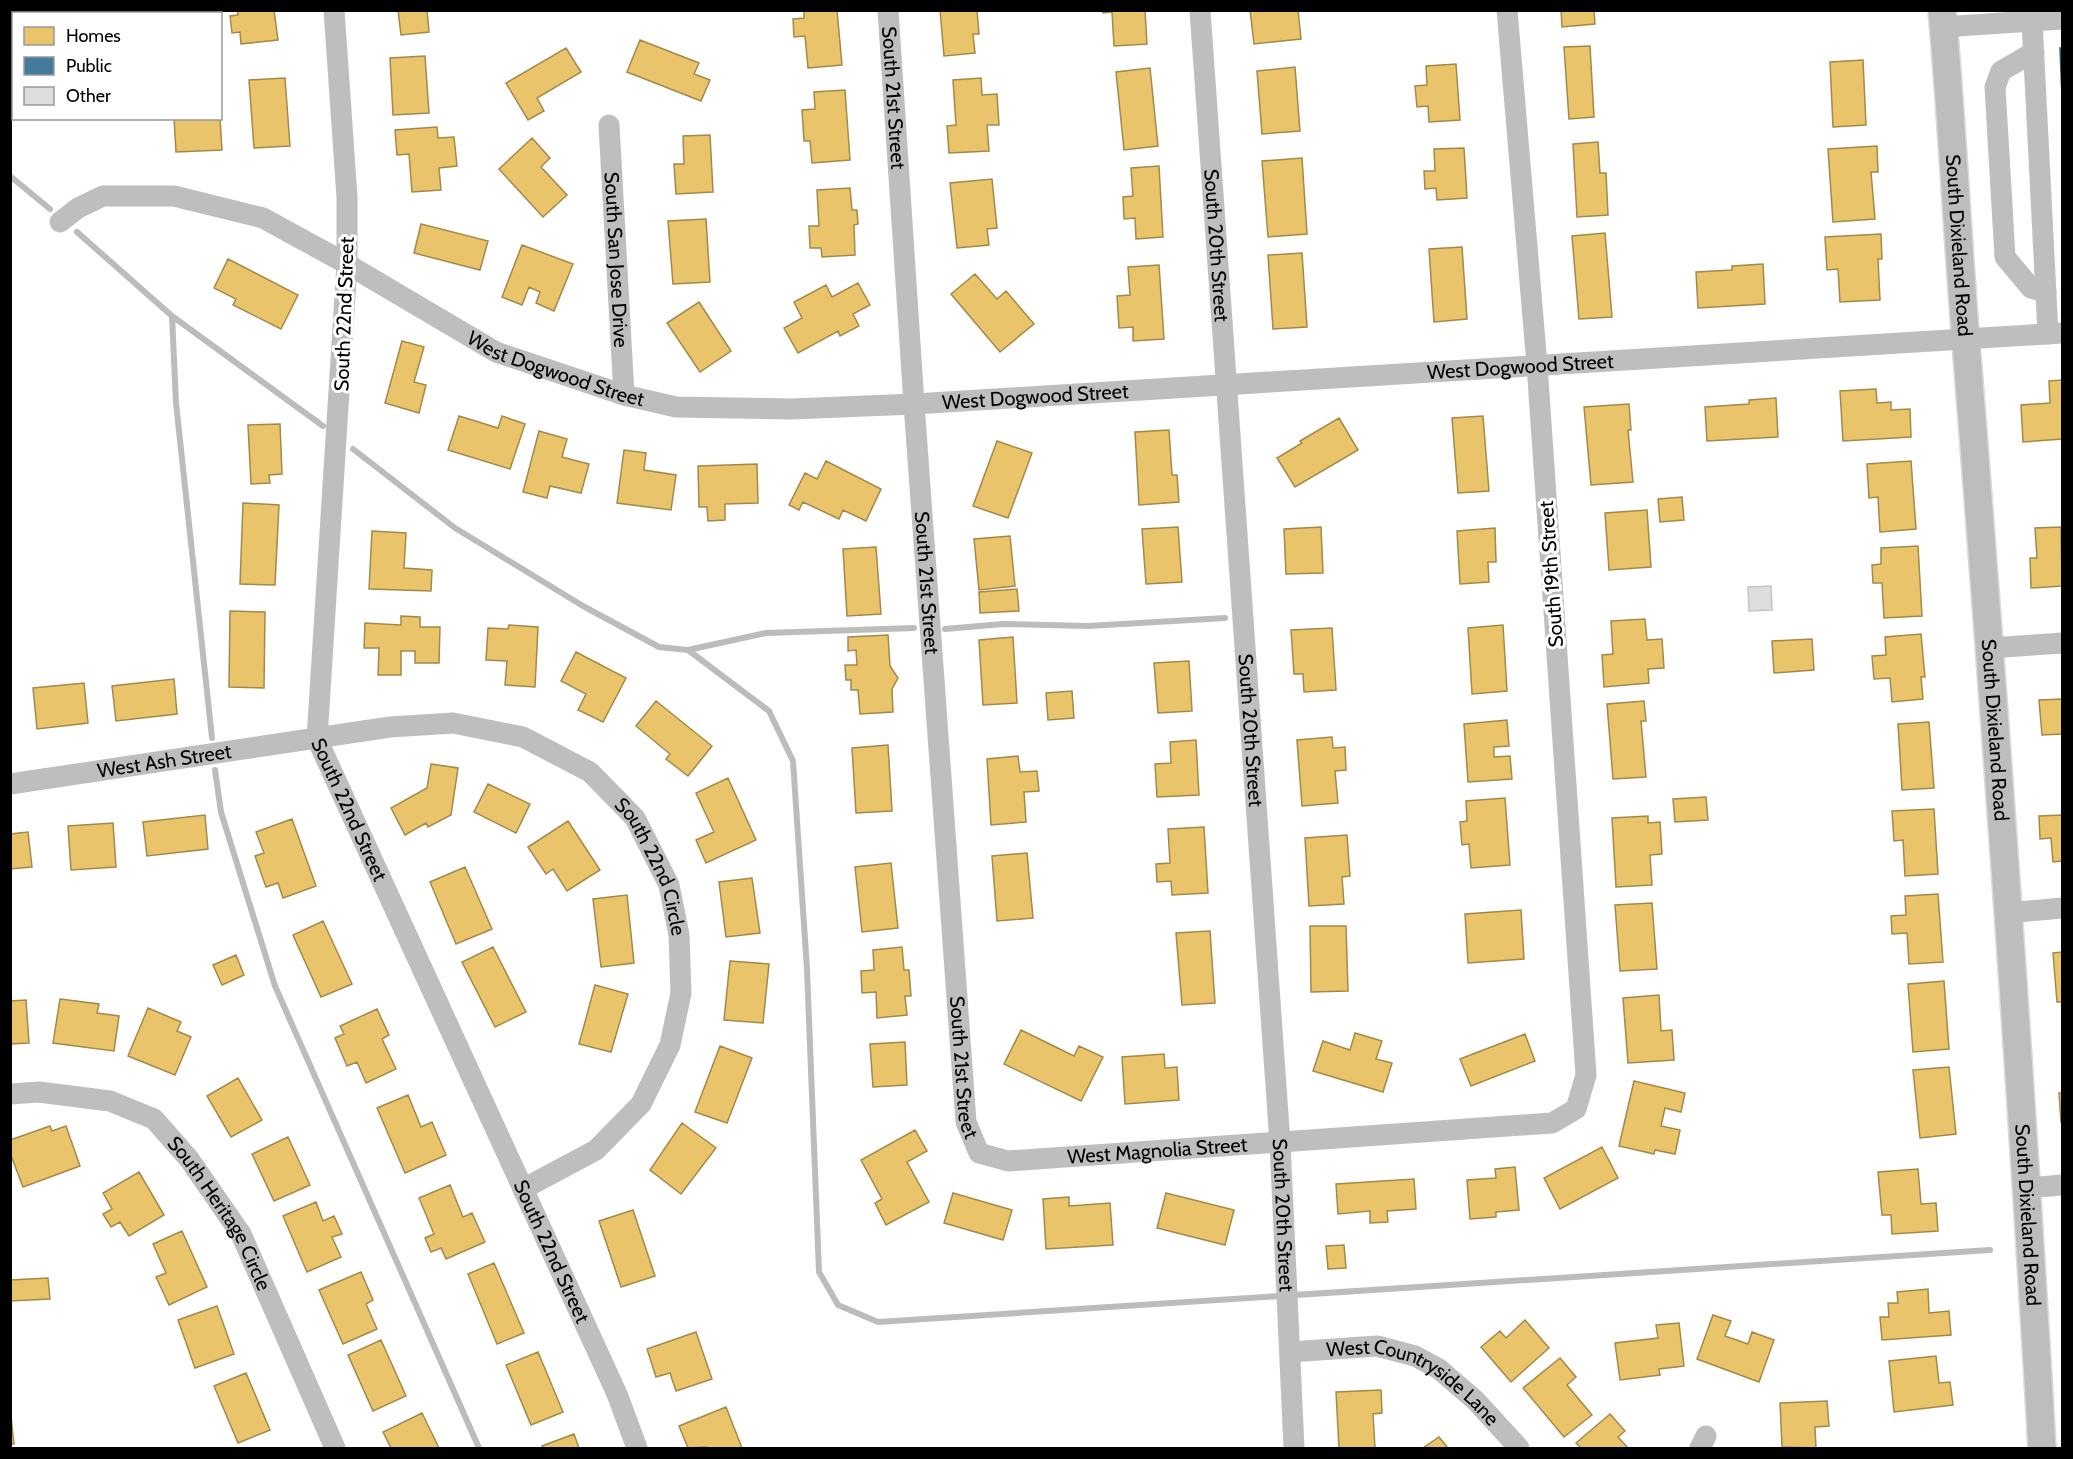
<svg xmlns="http://www.w3.org/2000/svg" width="2073" height="1459" font-family="Cabin,sans-serif">
<style>
.homes{fill:#e9c46a;stroke:#a3894a;stroke-width:1.5}
.public{fill:#457b9d;stroke:#30566e;stroke-width:1.5}
.lines{fill:none;stroke-linecap:round;stroke-linejoin:round}
.stream{stroke:#bcbcbc;stroke-width:6}
.building{fill:#ddd;stroke:#c5c5c5;stroke-width:1.5}
.major-casing{stroke:#dbdbdb;stroke-width:30}
.minor{stroke:#bebebe;stroke-width:21}
.major{stroke:#bdbdbd;stroke-width:27}
.labels{text-anchor:middle;dominant-baseline:central;stroke-width:6;stroke-linejoin:round;paint-order:stroke}
.street-label{font-size:20px;fill:#000;stroke:#fff}
</style>
<rect width="100%" height="100%" fill="#fff"/>
<path class="homes" d="M237 10H274L278 40 241 44 240 32 232 33 230 16 238 15Z
M398 10H427L429 32 401 35Z
M804 10H837L842 65 808 68 805 36 794 37 793 19 804 18Z
M940 10H977L979 34H973L975 53 944 56Z
M1102 10H1145L1147 44 1114 46 1112 12 1103 13Z
M1250 10H1298L1301 39 1254 44Z
M1561 10H1594L1595 24 1562 27Z
M640 40 699 63 694 74 710 80 701 101 627 72Z
M1590 46 1594 117 1569 119 1564 47Z
M566 48 581 72 537 98 544 111 528 120 506 83Z
M425 56 429 113 393 115 390 58Z
M1863 60 1866 125 1833 127 1830 62Z
M1456 64 1460 120 1429 122 1428 106 1417 107 1415 86 1427 85 1426 66Z
M1295 67 1300 131 1262 134 1257 71Z
M1150 68 1158 146 1124 150 1116 72Z
M285 78 290 146 254 148 249 80Z
M981 78 982 95 997 94 999 125H987L989 151 949 153 947 126 956 125 953 80Z
M845 90 850 160 812 163 810 141H804L802 110 815 109 814 92Z
M174 118H220L222 150 176 152Z
M437 127 438 138 454 137 457 166 439 168 441 190 412 192 409 154 397 155 395 130Z
M710 135 713 192 676 194 674 164H684L683 136Z
M532 138 550 158 541 167 567 195 543 217 499 169Z
M1598 142 1600 173H1606L1608 215 1577 217 1573 144Z
M1877 146 1878 172H1871L1875 219 1833 222 1828 149Z
M1464 148 1467 198 1437 200 1436 188 1425 189 1424 171H1435L1434 149Z
M1302 158 1307 234 1268 237 1262 161Z
M1159 166 1163 237 1136 239 1135 218 1124 219 1123 197 1133 196 1131 168Z
M992 179 997 228 987 229 989 245 957 248 950 183Z
M850 188 852 210H857L858 224 854 225 855 255 822 257 821 248H810L809 226H819L817 190Z
M706 219 710 282 673 284 668 221Z
M421 224 488 241 480 270 414 253Z
M1605 233 1612 317 1579 319 1572 236Z
M1881 234 1882 259H1878L1880 300 1840 302 1838 269 1827 270 1825 237Z
M522 245 573 264 554 311 536 303 540 292 529 287 522 305 502 297Z
M1462 247 1467 319 1434 322 1429 249Z
M1302 253 1307 327 1273 329 1268 255Z
M228 259 298 295 281 329 233 305 236 299 214 288Z
M1763 264 1765 304 1698 308 1696 272 1732 270V266Z
M1159 265 1164 339 1133 341V327L1119 328 1117 296 1130 295 1128 267Z
M975 274 997 299 1006 291 1034 324 1000 352 951 294Z
M858 283 870 305 853 314 859 326 840 336 838 331 798 353 784 328 802 318 794 302 826 285 832 297Z
M699 302 731 351 700 372 667 323Z
M402 341 424 347 414 382 426 385 419 413 385 403Z
M2062 380V439L2023 442 2021 405 2050 403 2049 381Z
M1876 389 1877 403 1891 402V410L1910 409 1911 437 1843 441 1840 391Z
M1776 398 1778 437 1707 441 1705 407 1749 404V400Z
M1629 404 1631 430H1628L1633 482 1591 485 1584 407Z
M459 416 498 428 502 416 525 424 510 469 448 450Z
M1483 416 1489 491 1458 493 1452 418Z
M1339 418 1358 450 1295 487 1277 458 1302 443 1300 441Z
M280 424 282 474 269 475 270 483 251 484 248 425Z
M1169 430 1172 475H1177L1179 502 1139 505 1135 432Z
M539 431 567 439 562 457 589 464 581 493 550 486 547 498 523 492Z
M997 441 1032 453 1008 518 973 506Z
M624 450 646 453 644 470 676 475 671 510 617 503Z
M826 461 881 489 866 521 843 510 839 519 803 502 799 510 789 505 805 473 817 479Z
M1911 461 1916 529 1880 532 1878 497 1869 498 1867 464Z
M757 464 758 503 725 504V520L708 521 707 507H699L698 466Z
M1682 497 1684 520 1660 522 1658 499Z
M243 503 279 505 275 585 240 584Z
M1647 510 1651 567 1609 570 1605 513Z
M1178 527 1182 582 1146 584 1142 529Z
M1321 527 1323 573 1286 574 1284 529Z
M2061 527 2062 586 2031 588 2030 558H2037L2035 528Z
M1495 528 1496 562H1488L1489 582 1460 584 1457 531Z
M372 531 406 533 404 568 432 570 431 591 369 589Z
M1010 536 1015 586 979 590 974 539Z
M1918 546 1922 616 1884 618 1882 583H1873L1872 565 1881 564V548Z
M876 547 881 614 847 616 843 549Z
M1017 589 1019 611 980 613 979 592Z
M230 611 265 612 264 688 229 687Z
M401 616 420 617V627H440L439 663H415V651H401V675H378L379 648H364L365 623 401 625Z
M1645 619 1647 640 1662 639 1664 668 1648 669 1649 683 1604 687 1602 655 1613 654 1611 621Z
M509 625 538 627 535 687 505 685 507 661 486 660 488 628 508 629Z
M1503 625 1507 691 1472 694 1468 628Z
M1332 628 1336 690 1304 692 1303 674H1294L1291 630Z
M1921 634 1925 677H1921L1923 699 1892 702 1890 678 1874 679 1872 656 1886 655 1885 637Z
M888 635 890 666 898 678 892 689 893 712 860 714 858 690H851V680H846L845 665H857L856 650 848 651V637Z
M1013 637 1017 703 983 705 979 640Z
M1812 639 1814 670 1774 673 1772 641Z
M576 652 626 678 603 722 578 710 586 694 561 681Z
M1189 661 1192 711 1158 713 1154 663Z
M174 679 177 714 116 721 112 686Z
M84 683 88 723 37 729 33 688Z
M1072 691 1074 718 1048 720 1046 693Z
M2062 699V734L2042 735 2039 700Z
M656 701 712 746 688 776 666 759 670 754 636 726Z
M1644 701 1646 721H1641L1646 777 1613 779 1607 704Z
M1507 720 1509 746 1494 747V757L1510 756 1512 779 1468 782 1464 724Z
M1929 722 1934 788 1902 790 1898 724Z
M1332 737 1333 748 1345 747 1346 770 1335 771 1338 803 1302 806 1297 740Z
M1196 740 1199 795 1157 797 1155 764 1171 763 1170 742Z
M888 745 892 811 856 813 852 748Z
M1018 756 1020 772 1037 771 1039 791 1024 792 1026 822 991 825 987 759Z
M431 764 458 768 451 815 428 827 426 823 405 835 391 808 427 788Z
M728 778 756 840 706 863 696 840 714 832 696 793Z
M488 784 530 804 516 833 474 812Z
M1706 797 1708 820 1675 822 1673 799Z
M1505 798 1510 865 1471 868 1469 844 1462 845 1460 822 1467 821 1466 801Z
M1934 809 1938 874 1905 876 1903 840 1894 841 1892 811Z
M205 815 208 849 147 856 143 822Z
M2062 815V861L2053 862 2051 838 2040 839 2039 816Z
M1648 816V823L1660 822 1662 854 1650 855 1652 885 1616 887 1612 818Z
M292 819 316 886 283 898 278 883 266 887 255 856 264 853 256 832Z
M568 821 600 870 567 891 553 869 546 874 528 847Z
M113 823 116 867 71 870 68 826Z
M1204 827 1208 893 1172 895 1171 881 1157 882 1156 864 1170 863 1168 829Z
M28 832 32 867 10 869V834Z
M1347 835 1350 876 1342 877 1344 904 1309 906 1305 838Z
M1027 853 1033 918 997 921 992 856Z
M891 863 898 928 862 932 855 867Z
M465 867 492 929 456 944 430 882Z
M752 878 760 933 726 937 719 882Z
M1938 894 1943 962 1909 964 1907 933 1892 934 1891 916 1906 915 1905 896Z
M627 895 634 963 601 967 593 899Z
M1652 903 1657 969 1620 971 1615 905Z
M1521 910 1524 959 1468 963 1465 914Z
M323 921 352 984 321 997 293 935Z
M1310 926H1346L1348 991 1311 992Z
M1210 931 1215 1003 1182 1005 1176 933Z
M493 947 526 1012 495 1027 462 962Z
M902 947 904 970H909L911 996H905L907 1015 877 1018 876 992 862 993 861 971 874 970 873 950Z
M2062 952V1002H2057L2053 953Z
M236 955 244 975 222 985 213 965Z
M730 961 769 964 763 1023 724 1020Z
M1944 981 1949 1049 1913 1052 1908 984Z
M595 985 628 994 611 1052 579 1044Z
M1659 995 1661 1031 1672 1030 1674 1060 1628 1063 1623 998Z
M60 999 99 1004 97 1013 119 1016 114 1051 53 1043Z
M26 1000 29 1043 10 1044V1001Z
M148 1008 181 1022 177 1031 191 1037 175 1075 128 1056Z
M377 1009 389 1035 382 1039 396 1069 366 1083 357 1062 347 1066 335 1038 344 1034 340 1026Z
M1021 1030 1074 1056 1079 1046 1103 1057 1081 1101 1004 1064Z
M1355 1033 1382 1041 1376 1059 1392 1063 1383 1092 1313 1071 1323 1041 1350 1050Z
M1525 1034 1535 1061 1471 1086 1460 1059Z
M905 1042 907 1085 873 1087 870 1044Z
M720 1046 752 1058 727 1123 695 1112Z
M1164 1054 1165 1068 1177 1067 1179 1100 1125 1104 1122 1057Z
M1949 1067 1956 1134 1920 1138 1913 1070Z
M238 1078 262 1120 231 1137 207 1096Z
M1634 1081 1685 1093 1681 1112 1665 1108 1661 1126 1680 1130 1675 1154 1655 1150 1654 1154 1619 1146Z
M2059 1093H2062V1122H2061Z
M408 1095 421 1127 432 1122 446 1155 405 1173 377 1108Z
M682 1123 716 1148 681 1194 650 1170Z
M50 1126 52 1131 66 1126 80 1166 23 1187 10 1153V1140Z
M915 1130 927 1151 907 1162 929 1202 886 1225 875 1203 882 1199 861 1160Z
M288 1137 310 1185 274 1201 252 1154Z
M1602 1147 1618 1178 1560 1209 1544 1178Z
M1515 1167 1519 1210 1496 1212V1217L1470 1219 1467 1180 1496 1178 1495 1169Z
M1918 1169 1921 1204 1936 1203 1938 1231 1892 1234 1891 1215H1882L1878 1172Z
M139 1172 164 1215 129 1236 120 1222 111 1227 103 1214 112 1209 103 1193Z
M1414 1179 1416 1209 1387 1211 1388 1222 1370 1223V1211L1338 1214 1336 1184Z
M450 1185 463 1217 472 1213 485 1242 446 1259 441 1248 431 1252 425 1238 434 1234 419 1198Z
M953 1193 1012 1210 1003 1240 944 1223Z
M1166 1193 1234 1210 1225 1245 1157 1228Z
M1069 1197V1206L1110 1203 1113 1245 1046 1249 1043 1199Z
M316 1202 323 1221 334 1216 342 1234 332 1237 341 1257 307 1272 283 1216Z
M633 1210 655 1276 621 1287 599 1221Z
M182 1231 207 1287 169 1305 156 1277 166 1273 153 1244Z
M1344 1245 1346 1268 1328 1269 1326 1246Z
M494 1263 524 1333 497 1344 468 1274Z
M361 1272 373 1300 366 1304 377 1329 343 1344 319 1290Z
M48 1278 50 1299 10 1301V1280Z
M1928 1289 1929 1313 1949 1311 1951 1335 1882 1340 1880 1317H1889L1888 1303H1898L1897 1292Z
M217 1306 234 1354 195 1368 178 1320Z
M1713 1315 1731 1321 1725 1336 1748 1344 1752 1332 1774 1340 1759 1382 1697 1359Z
M1525 1320 1549 1348 1511 1382 1481 1347 1500 1331 1506 1338Z
M1679 1323 1684 1366 1659 1369 1660 1375 1620 1380 1615 1343 1658 1338 1656 1325Z
M696 1332 712 1379 676 1391 670 1373 656 1377 647 1349Z
M381 1340 406 1396 373 1411 348 1355Z
M538 1352 563 1412 531 1425 506 1365Z
M1936 1356 1939 1383 1950 1382 1953 1405 1894 1412 1889 1361Z
M1560 1358 1576 1377 1567 1385 1592 1415 1564 1437 1523 1388Z
M246 1373 270 1430 238 1443 214 1386Z
M1381 1390 1382 1413 1373 1414 1375 1448H1339L1336 1392Z
M1827 1401 1829 1426 1815 1427 1816 1448 1782 1447 1780 1403Z
M726 1407 742 1448H707L706 1447 688 1448 679 1426Z
M10 1408 14 1444H10Z
M422 1413 439 1448H391L383 1432Z
M1610 1414 1625 1431 1618 1437 1628 1448H1581L1576 1443Z
M574 1434 579 1448H543L542 1446Z
M1439 1437 1448 1448H1423Z"/>
<path class="public" d="M2060 48H2062V97Z"/>
<g class="lines">
<path class="stream" d="M10 176 50 209
M77 232 172 316 323 426
M172 316 176 403 212 738
M353 449 455 528 583 606 659 647 688 650 769 711 793 761 807 969 819 1272 838 1305 878 1322 1990 1250
M945 629 1003 624 1088 626 1225 618
M688 650 766 633 914 628
M215 770 221 812 275 986 479 1448"/>
</g>
<path class="building" d="M1771 586 1772 610 1749 611 1748 587Z"/>
<g class="lines">
<defs>
<g id="major">
<path id="s9" d="M1942 10C1952 121 1957 232 1966 343 1995 711 2021 1080 2042 1448"/>
</g>
</defs>
<use href="#major" class="major-casing"/>
<g class="minor">
<path id="s1" d="M334 10 347 197V264L317 739 617 1394 637 1448"/>
<path id="s2" d="M888 10 914 404 966 1122 979 1153 1008 1161 1552 1123 1576 1109 1586 1075 1537 365 1507 10"/>
<path id="s3" d="M1200 10 1280 1143 1294 1448"/>
<path d="M2032 21 2048 334"/>
<path d="M1943 27 2062 19"/>
<path d="M2034 52 2001 71 1995 87 2005 257 2031 288 2046 292"/>
<path id="s4" d="M609 125 624 395"/>
<path id="s5" d="M60 222 78 208 103 196H174L263 218 347 264 496 352 624 395 676 407 792 409 914 404 2062 333"/>
<path d="M1990 648 2062 643"/>
<path id="s6" d="M10 784 390 727 453 723 523 737 590 772 635 818 669 885 679 935 681 993 670 1045 641 1104 596 1150 523 1189"/>
<path d="M2006 913 2062 908"/>
<path id="s7" d="M10 1094 39 1092 110 1101 154 1119 189 1159 241 1234 335 1448"/>
<path d="M2027 1188 2062 1185"/>
<path id="s8" d="M1290 1352 1377 1346 1415 1356 1439 1369 1476 1401 1519 1448"/>
<path d="M1700 1448 1706 1436"/>
</g>
<use href="#major" class="major"/>
</g>
<g class="labels">
<g class="street-label">
<text stroke="none"><textPath href="#s2" startOffset="88">South 21st Street</textPath></text>
<text stroke="none"><textPath href="#s3" startOffset="236">South 20th Street</textPath></text>
<text stroke="none"><textPath href="#s9" startOffset="236">South Dixieland Road</textPath></text>
<text stroke="none"><textPath href="#s4" startOffset="135">South San Jose Drive</textPath></text>
<text transform="translate(344 314) rotate(-88)">South 22nd Street</text>
<text stroke="none"><textPath href="#s5" startOffset="544">West Dogwood Street</textPath></text>
<text stroke="none"><textPath href="#s5" startOffset="1516">West Dogwood Street</textPath></text>
<text stroke="none"><textPath href="#s5" startOffset="1030">West Dogwood Street</textPath></text>
<text transform="translate(1551 574) rotate(-94)">South 19th Street</text>
<text stroke="none"><textPath href="#s2" startOffset="574">South 21st Street</textPath></text>
<text stroke="none"><textPath href="#s3" startOffset="722">South 20th Street</textPath></text>
<text stroke="none"><textPath href="#s9" startOffset="722">South Dixieland Road</textPath></text>
<text stroke="none"><textPath href="#s6" startOffset="156">West Ash Street</textPath></text>
<text stroke="none"><textPath href="#s1" startOffset="808">South 22nd Street</textPath></text>
<text stroke="none"><textPath href="#s6" startOffset="710">South 22nd Circle</textPath></text>
<text stroke="none"><textPath href="#s2" startOffset="1060">South 21st Street</textPath></text>
<text stroke="none"><textPath href="#s2" startOffset="1328">West Magnolia Street</textPath></text>
<text stroke="none"><textPath href="#s3" startOffset="1208">South 20th Street</textPath></text>
<text stroke="none"><textPath href="#s9" startOffset="1208">South Dixieland Road</textPath></text>
<text stroke="none"><textPath href="#s7" startOffset="264">South Heritage Circle</textPath></text>
<text stroke="none"><textPath href="#s1" startOffset="1294">South 22nd Street</textPath></text>
<text stroke="none"><textPath href="#s8" startOffset="134">West Countryside Lane</textPath></text>
</g>
</g>
<rect width="2073" height="1459" fill="none" stroke="#000000" stroke-width="24"/>
<rect x="12" y="12" width="210" height="108" fill="#ffffff" stroke="#999999" stroke-width="1.5"/>
<rect x="24" y="27" width="30" height="18" fill="#e9c46a" stroke="#999999" stroke-width="1.5"/>
<text x="66" y="42" font-size="18" fill="#000000">Homes</text>
<rect x="24" y="57" width="30" height="18" fill="#457b9d" stroke="#999999" stroke-width="1.5"/>
<text x="66" y="72" font-size="18" fill="#000000">Public</text>
<rect x="24" y="87" width="30" height="18" fill="#dddddd" stroke="#999999" stroke-width="1.5"/>
<text x="66" y="102" font-size="18" fill="#000000">Other</text>
</svg>
